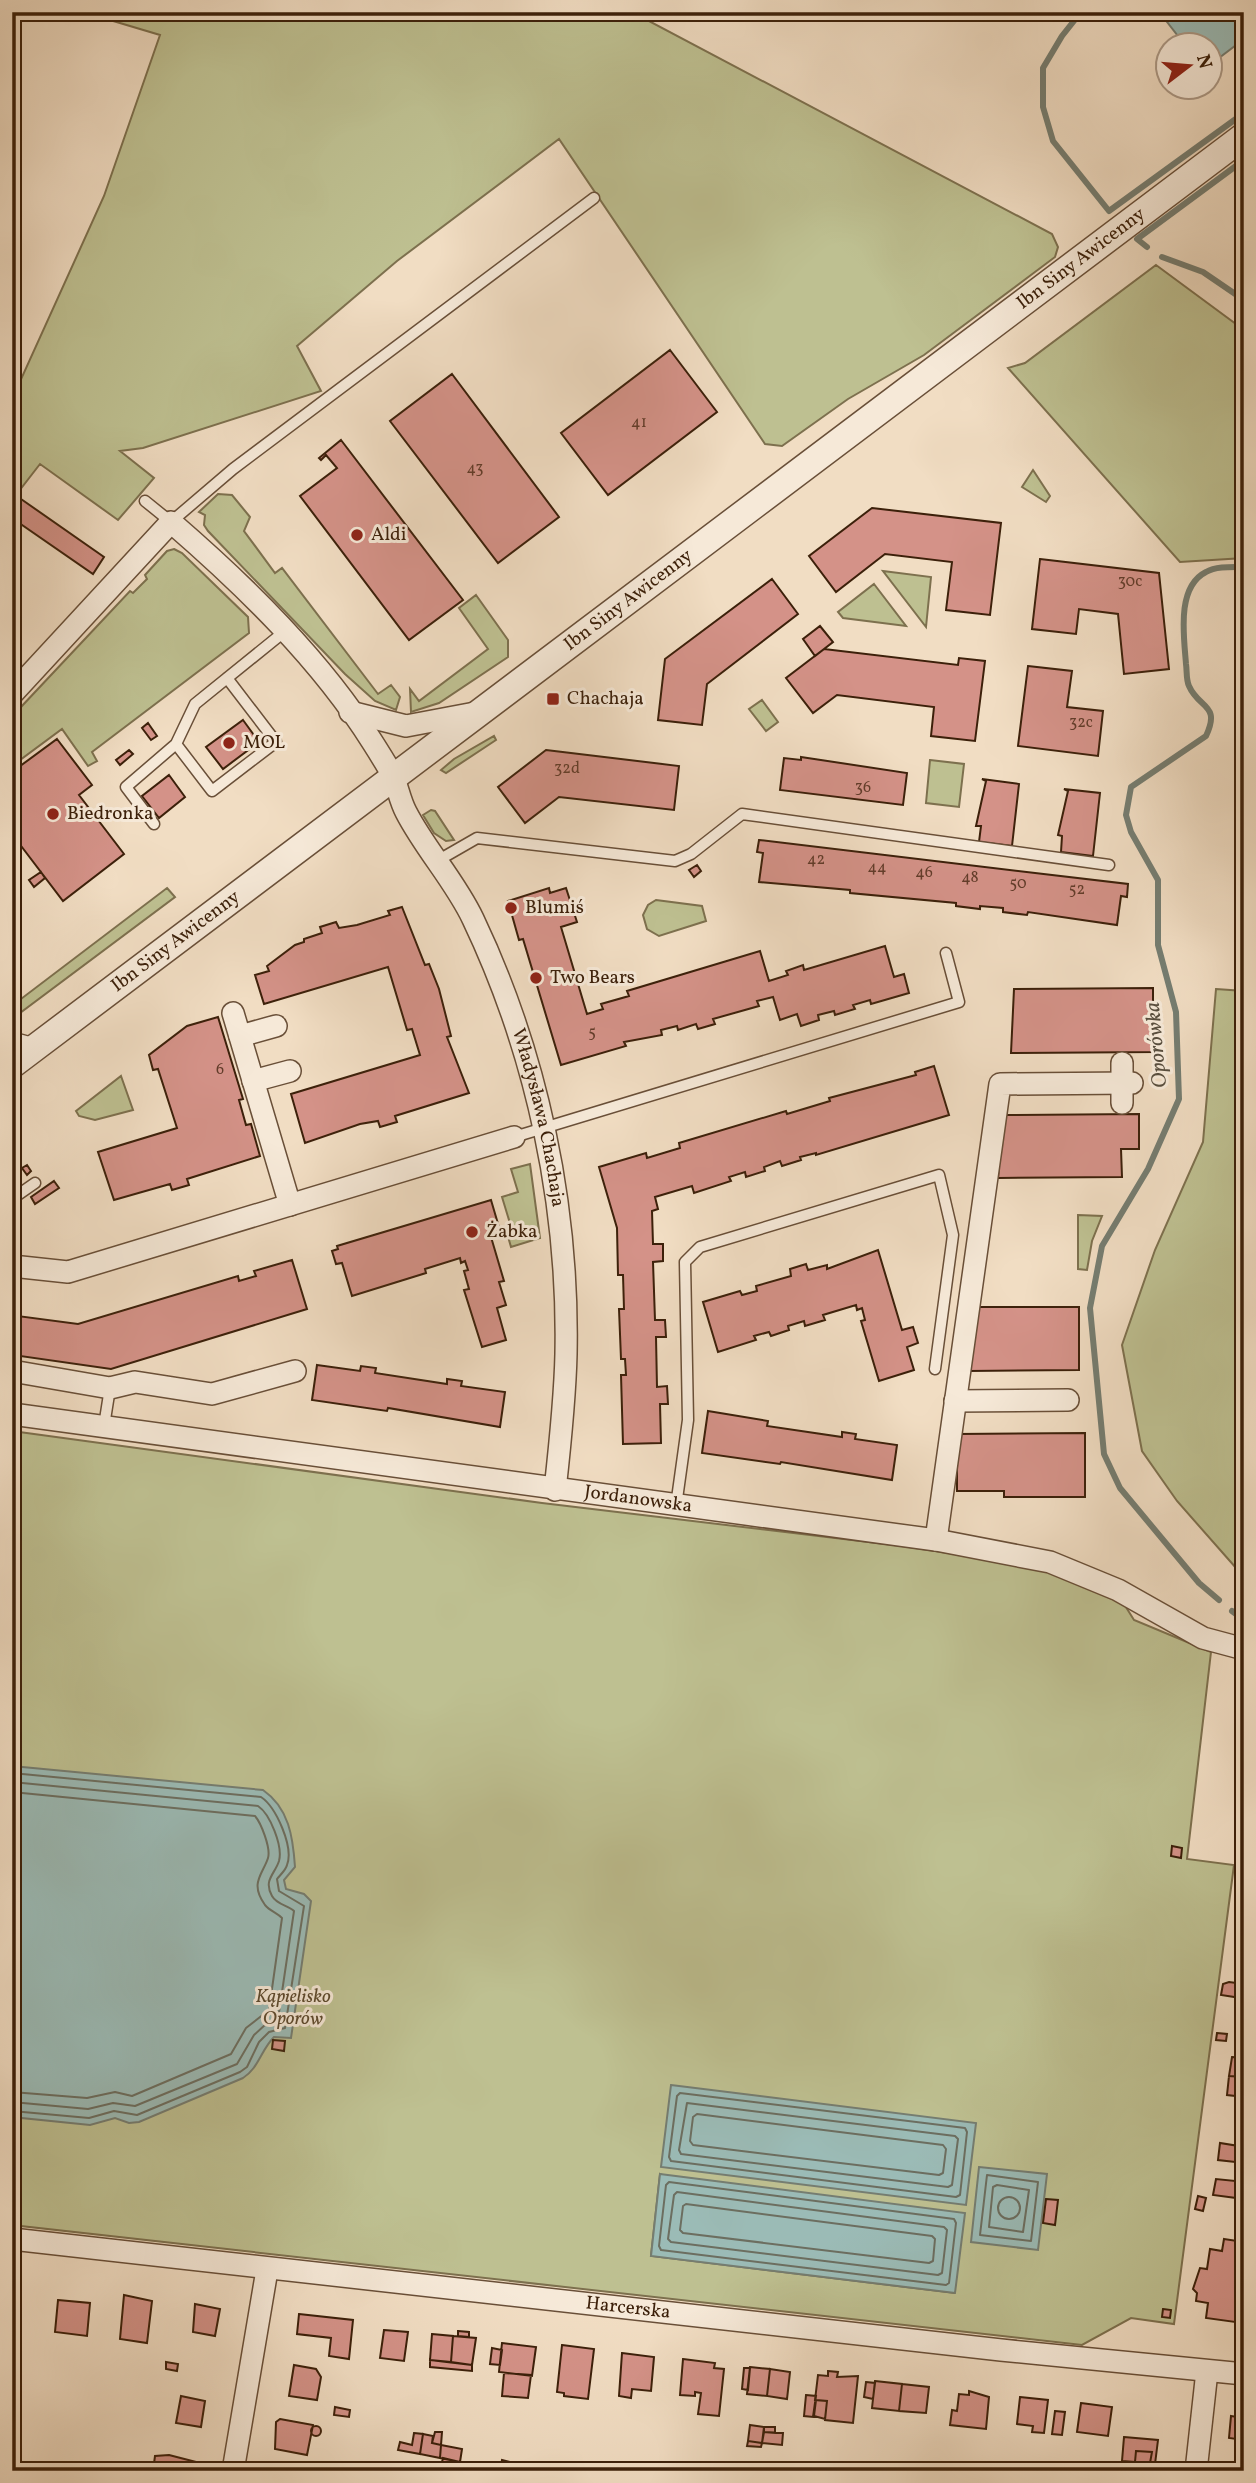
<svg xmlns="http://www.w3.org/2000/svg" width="1256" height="2483" font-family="Vollkorn,serif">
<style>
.green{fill:#bec091;stroke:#7d704e;stroke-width:2;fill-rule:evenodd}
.water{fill:#9bbbb6;stroke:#757d71;stroke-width:2}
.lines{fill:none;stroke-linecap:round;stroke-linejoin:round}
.shore{stroke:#6c6e60;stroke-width:2}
.stream{stroke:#757d71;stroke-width:6}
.building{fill:#d49288;stroke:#3c200a;stroke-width:2}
.service-casing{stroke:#694f38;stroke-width:13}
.minor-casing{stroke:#694f38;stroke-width:24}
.tertiary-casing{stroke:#694f38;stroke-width:29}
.service{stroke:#f6e9d8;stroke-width:10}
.minor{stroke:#f6e9d8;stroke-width:21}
.tertiary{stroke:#f6e9d8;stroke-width:26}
.poi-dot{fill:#8f2418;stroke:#f6e9d8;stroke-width:2.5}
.labels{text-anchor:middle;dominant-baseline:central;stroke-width:6;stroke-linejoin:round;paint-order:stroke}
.number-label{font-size:16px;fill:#623c2a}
.street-label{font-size:19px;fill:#3c200a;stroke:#f6e9d8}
.poi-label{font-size:19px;fill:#3c200a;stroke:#f6e9d8;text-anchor:start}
.park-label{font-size:19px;font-style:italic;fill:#5c482c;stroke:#f6e9d8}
.water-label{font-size:21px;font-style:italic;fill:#584e3e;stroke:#f6e9d8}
</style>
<rect width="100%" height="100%" fill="#f1ddc3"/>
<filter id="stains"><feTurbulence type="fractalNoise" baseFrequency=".00286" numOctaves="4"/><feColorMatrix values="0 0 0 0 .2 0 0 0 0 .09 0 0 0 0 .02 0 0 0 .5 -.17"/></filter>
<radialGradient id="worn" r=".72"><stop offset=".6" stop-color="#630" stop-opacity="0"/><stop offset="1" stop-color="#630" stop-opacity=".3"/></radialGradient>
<path class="green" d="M83 12H632L1052 234 1058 247 1055 257 924 355 848 399 782 446 765 444 559 139 397 261 297 346 321 391 143 448 120 451 154 478 118 520 40 464 12 500V383L18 386 104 196 160 35Z
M1156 265 1244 330V558L1180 562 1008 368 1025 363Z
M1033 470 1050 496 1046 502 1022 487Z
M218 494 232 495 250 517 244 531 275 573 282 568 378 694 391 685 400 697 396 710 375 701 345 674 208 531 204 525 205 515 199 512Z
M174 549 182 553 248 617 249 633 92 752 97 761 88 766 62 729 12 766V720L21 707 130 591 133 593 147 579 145 575 167 551Z
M883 571 931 577 926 627Z
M874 584 906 626 843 618 838 612Z
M476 595 508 640V657L439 703 411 712 410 689 419 701 488 649 459 608Z
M762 700 778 722 766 731 749 709Z
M494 736 496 740 446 773 441 770 454 759Z
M930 760 964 764 959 807 926 803Z
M431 810 435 811 454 840 446 841 434 833 423 815Z
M167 888 175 897 12 1019V996L16 993 21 999Z
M656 900 702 906 706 921 659 936 647 929 643 915 648 905Z
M1216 989 1244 991V1577L1177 1501 1142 1451 1122 1345 1155 1250 1203 1142Z
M121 1076 133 1110 95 1120 79 1116 76 1111Z
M530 1164 540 1238 511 1247 507 1233 512 1230 502 1197 518 1192 511 1169Z
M1078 1215 1102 1216 1092 1241 1087 1270 1078 1269Z
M12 1431 542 1503 902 1546 1001 1561 1039 1568 1083 1586 1124 1604 1134 1620 1211 1652 1187 1859 1234 1865 1174 2324 1131 2318 1082 2345 12 2225ZM660 2174 955 2293 651 2256Z"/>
<path class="water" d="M1169 12H1244V39L1211 64 1210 46 1185 45 1164 18Z
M12 1766 263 1790C289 1808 293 1837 295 1867L284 1880 286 1889 304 1894 311 1901 291 2038 274 2037C261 2050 258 2069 243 2078L139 2122 129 2123 115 2118 90 2125 12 2117Z
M671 2085 976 2123 966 2205 661 2167Z
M979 2167 1047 2174 1038 2250 971 2242Z
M660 2174 965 2213 955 2293 651 2256Z"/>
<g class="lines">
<path class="shore" d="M12 1773 261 1797C276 1807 294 1847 287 1865 286 1870 280 1875 277 1879L279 1891 304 1906 285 2028 269 2032 259 2042 247 2067 240 2072 137 2115 114 2111 89 2118 12 2111
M12 1782 258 1806C270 1814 283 1846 279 1861 275 1874 263 1880 272 1896 277 1905 288 1905 294 1911L278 2019 266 2024 254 2035 237 2064 135 2106 113 2103 88 2109 12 2102
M12 1792 255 1816C261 1823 271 1848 268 1858 263 1874 249 1883 265 1905 270 1911 277 1913 282 1918L269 2010 246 2028 231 2054 132 2096 115 2092 87 2098 12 2092
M680 2093 965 2128 967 2132 960 2195 956 2197 671 2161 669 2157 677 2096Z
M687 2103 955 2136 958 2139 952 2185 948 2187 681 2154 679 2150Z
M697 2114 943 2145 946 2149 943 2173 939 2175 693 2145 690 2141 693 2117Z
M987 2175 1038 2182 1031 2241 980 2235Z
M669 2182 954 2219 956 2223 949 2283 946 2285 661 2250 659 2246 666 2185Z
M997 2185 1029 2190 1023 2232 989 2227 993 2187Z
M677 2192 944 2227 947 2230 942 2273 938 2275 671 2242 668 2239 674 2195Z
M998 2208a11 11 0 1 1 22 0a11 11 0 1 1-22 0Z
M686 2204 932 2236 935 2239 933 2261 929 2263 683 2233 680 2230 683 2206Z"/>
<path class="stream" d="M1081 12 1062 36 1043 68V107L1053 141 1109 211 1244 113
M1147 247 1137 239 1244 160
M1162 257 1203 272 1244 300
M1219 1600 1199 1583 1120 1488 1104 1454 1090 1308 1102 1246 1148 1169 1179 1099 1176 1012 1158 945V880L1131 832 1126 815 1131 787 1206 736C1221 704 1199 709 1189 686 1186 680 1187 670 1186 664 1184 637 1176 587 1206 572 1216 566 1232 567 1244 567
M1232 1611 1244 1620"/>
</g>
<path class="building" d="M670 350 717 412 608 495 561 433Z
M452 374 559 517 498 563 390 421Z
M341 440 463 600 409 640 300 496 337 468 326 455 321 460 319 458Z
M21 499 104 557 93 574 12 518V512Z
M872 508 1001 523 990 615 946 610 952 562 885 554 836 592 809 556Z
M1040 559 1159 573 1169 669 1124 674 1118 614 1079 609 1076 634 1032 629Z
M772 579 798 614 707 684 702 725 658 720 665 659Z
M820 626 833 642 815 656 803 639Z
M824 649 958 665 959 658 985 661 975 741 931 736 934 707 837 695 813 713 786 678Z
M1028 666 1072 671 1067 707 1103 711 1098 756 1018 746Z
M243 720 259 742 223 769 206 747Z
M148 723 157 736 151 740 142 728Z
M57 739 92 785 79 795 124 854 63 901 12 834V772Z
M129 750 133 754 120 765 116 760Z
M546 750 679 766 674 810 559 797 525 823 498 787Z
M801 757 907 773 903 805 780 790 784 758 801 760Z
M169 775 185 797 159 818 142 796Z
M982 779 1019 784 1012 846 979 842 981 826H976L986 781Z
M1064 789 1100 793 1093 856 1061 852 1062 836 1058 835 1068 791Z
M759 840 1128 884 1127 897 1121 896 1117 925 1028 912 1027 915 1003 912V908L980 906V909L956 906V903L850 893V890L759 882 763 853 757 852Z
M697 865 701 871 694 877 689 870Z
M41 872 45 878 34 887 29 880Z
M549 888 550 893 566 888 577 922 561 927 587 1014 603 1009 601 1004 629 996 627 991 760 951 769 981 788 975 786 971 803 965 804 970 885 946 894 977 904 974 909 993 871 1004 870 1000 853 1005 855 1009 835 1015 834 1011 818 1015 819 1020 801 1026 797 1014 780 1020 773 997 757 1001 759 1006 713 1019 715 1024 698 1029 696 1024 678 1030 677 1026 661 1030 662 1035 624 1042 626 1046 561 1065 523 939 519 940 508 901Z
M402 907 425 965 429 964 439 989 451 1036 447 1037 469 1093 395 1116 397 1122 380 1127 378 1121 360 1124 305 1143 291 1094 420 1055 412 1029 407 1030 388 967 264 1004 255 975 269 971 267 966 295 945 304 942V939L322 933 320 927 336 922 339 928 357 925 390 915 388 911Z
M1153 988V1016H1158V1052L1011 1053 1014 989Z
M218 1017 243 1099 239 1100 246 1125 251 1124 260 1156 187 1179 189 1185 172 1190 170 1184 114 1200 98 1152 177 1128 158 1069 153 1070 149 1055 187 1026Z
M934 1066 949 1115 816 1155V1153L800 1157 801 1160 782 1166 780 1161 764 1167 765 1171 746 1177 745 1172 729 1177 731 1181 694 1193 692 1186 655 1197 658 1209 652 1211 653 1244H663V1261L653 1262 655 1320H665L666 1337H656L657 1387 667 1386 668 1404H660L661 1443 623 1444 621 1375H626L625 1359H621L619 1309H624L623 1275H618L617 1228 599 1167 646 1153 647 1158 680 1148 679 1143 786 1111 787 1114 830 1101 829 1098 916 1075 915 1072Z
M1139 1114V1149H1121L1122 1177 998 1178 1002 1115Z
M27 1165 31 1171 27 1175 22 1168Z
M54 1181 59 1188 35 1204 31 1197Z
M491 1200 501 1234 491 1237 504 1281 499 1282 506 1305 497 1308 506 1340 482 1347 464 1290 469 1289 464 1271 468 1270 465 1261 461 1263 460 1258 425 1269 426 1273 352 1296 342 1263 336 1264 332 1251 338 1249 337 1246Z
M878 1250 902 1330 913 1327 918 1343 907 1347 914 1370 879 1381 861 1321 865 1320 862 1308 857 1310 856 1305 823 1315 825 1320 805 1326 804 1321 788 1326 789 1330 771 1336 769 1332 754 1336 756 1340 718 1352 703 1302 740 1291 742 1295 757 1291 756 1286 791 1276 790 1269 806 1264 808 1270 827 1265V1269Z
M292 1260 307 1309 111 1369 13 1355 18 1316 78 1324 238 1276 239 1281 256 1276 254 1271Z
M973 1307H1079V1370L968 1371Z
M317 1365 360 1371 361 1366 376 1368 375 1373 447 1384V1379L462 1381 461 1386 505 1392 500 1427 388 1408 387 1411 312 1400Z
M708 1411 768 1421 767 1426 842 1437V1432L856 1434 855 1439 897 1445 892 1480 781 1462 780 1464 702 1453Z
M1085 1433V1497H1004V1491H957V1434Z
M1172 1846 1182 1848 1181 1858 1171 1856Z
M1229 1982 1244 1984 1241 1998 1221 1995 1223 1984Z
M1217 2033 1227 2034 1226 2041 1216 2040Z
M273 2040 285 2041 284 2051 272 2049Z
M1232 2057 1244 2058V2077L1229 2076Z
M1229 2076 1244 2077V2097L1227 2095Z
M1237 2100 1244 2101V2114L1236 2113Z
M1241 2133H1244V2163L1218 2160 1220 2143 1239 2146Z
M1237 2162 1244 2163V2199L1213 2195 1216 2179 1235 2181Z
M1198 2196 1206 2198 1203 2211 1195 2209Z
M1046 2199 1058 2200 1055 2225 1043 2223Z
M1224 2239 1244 2242V2284L1235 2322 1206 2318 1208 2303 1196 2301 1197 2293 1193 2289 1200 2268 1207 2269 1210 2249 1222 2251Z
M124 2295 152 2301 147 2343 120 2339Z
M58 2300 90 2303 87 2336 55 2332Z
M195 2304 220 2309 215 2336 193 2332Z
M1163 2309 1171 2310 1170 2318 1162 2317Z
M299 2314 353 2320 349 2359 329 2356 331 2338 297 2334Z
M384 2330 408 2332 404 2361 380 2358Z
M458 2331 469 2332V2337L458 2336Z
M432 2334 453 2336 451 2362 430 2360Z
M453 2336 476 2338 472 2365 451 2362Z
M502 2343 536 2347 532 2376 499 2372Z
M562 2345 594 2349 588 2399 564 2396V2393L557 2392Z
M492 2348 502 2350 500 2365 490 2364Z
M622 2353 654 2357 651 2391 632 2389 631 2398 619 2396Z
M683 2359 715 2363 714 2368 724 2369 719 2416 698 2414 701 2393 695 2392V2396L680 2395Z
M430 2360 472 2365V2371L430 2367Z
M166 2362 178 2364 177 2371 166 2369Z
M294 2365 316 2369 321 2377 317 2400 289 2396Z
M750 2367 770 2369 767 2396 747 2394Z
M744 2368H750L748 2390 742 2389Z
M770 2369 790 2372 787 2399 767 2396Z
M828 2371 838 2372 837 2377 858 2376 853 2423 825 2420 827 2401 815 2400 818 2375 828 2376Z
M504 2373 531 2375 528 2398 502 2396Z
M875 2381 902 2384 899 2411 872 2408Z
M866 2382 875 2383 873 2399 864 2397Z
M902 2384 929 2387 926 2413 899 2411Z
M969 2391 989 2397 986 2429 950 2425 952 2410 957 2411 959 2394 969 2395Z
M806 2395 816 2396 813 2417 804 2416Z
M181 2396 205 2401 201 2427 176 2423Z
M1020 2397 1048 2400 1044 2433 1032 2432 1033 2426 1017 2424Z
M816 2400 827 2401 825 2419 814 2416Z
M1081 2403 1112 2407 1108 2436 1077 2432Z
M335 2407 350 2410 349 2417 334 2415Z
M1055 2411 1065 2412 1062 2435 1052 2434Z
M1231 2416 1244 2418V2448H1236L1237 2439 1229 2438Z
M280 2419 313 2425 307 2455 275 2449 276 2422Z
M750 2425 764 2427 762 2443 748 2441Z
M311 2431a5 5 0 1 1 10 0a5 5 0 1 1-10 0Z
M764 2427H775V2433L764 2432Z
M435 2432H442L441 2445 432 2443Z
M764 2432 783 2433 782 2445 762 2443Z
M414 2433 423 2434 420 2454 398 2450 400 2442 412 2445Z
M423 2434 433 2436 432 2443 441 2445 440 2458 420 2454Z
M1124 2437 1158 2440 1155 2464 1150 2463 1152 2452 1136 2451 1135 2462 1122 2461Z
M748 2441 762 2443 761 2447 747 2446Z
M441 2445 462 2449 460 2462 440 2458Z
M1136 2451 1152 2452 1150 2463 1135 2462Z
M169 2455 200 2463 198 2471H153L155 2456Z
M443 2458 460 2462 458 2471 440 2470Z
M502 2460 518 2464 516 2471H500Z
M145 2462 154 2463 153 2471H138V2466Z
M1135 2462 1164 2465 1163 2471H1133Z"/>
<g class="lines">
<defs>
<path id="service" d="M145 501 171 522 233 469 594 198
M227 678 276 742 212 791 176 744 195 704 284 632
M154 824 126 787 176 744
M437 861 477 838 675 861 691 854 742 814 1109 865
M514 1137 959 1002 946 953
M12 1199 35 1183
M104 1426 110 1388
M676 1506 688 1420 685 1262 700 1247 939 1175 953 1235 935 1369"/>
<g id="minor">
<path id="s1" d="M12 694 171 522C245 586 321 660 373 743 380 754 387 765 393 776 398 788 400 801 406 812 425 849 455 881 473 919 537 1053 569 1206 566 1354 565 1400 560 1445 555 1490"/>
<path d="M350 712 406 726 475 713"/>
<path d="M233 1013 290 1205"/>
<path d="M240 1036 276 1026"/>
<path d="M12 1043 34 1049"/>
<path d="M253 1081 290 1071"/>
<path d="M1122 1103V1063"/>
<path d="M12 1266 68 1272 514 1137"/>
<path d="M12 1371 110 1388 135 1382 212 1394 295 1371"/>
<path d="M955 1401 1068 1400"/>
<path id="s2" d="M12 1414 936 1540 1050 1562 1118 1590 1203 1638 1244 1649"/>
<path d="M936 1540 1000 1084 1132 1083"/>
<path id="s3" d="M12 2239 1001 2350 1244 2374"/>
<path d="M233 2471 267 2270"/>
<path d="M1196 2471 1207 2371"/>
</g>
<g id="tertiary">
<path id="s4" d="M12 1065 1244 136"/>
</g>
</defs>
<use href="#service" class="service-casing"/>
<use href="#minor" class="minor-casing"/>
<use href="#tertiary" class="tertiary-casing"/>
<use href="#service" class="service"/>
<use href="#minor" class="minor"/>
<use href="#tertiary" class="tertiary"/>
</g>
<g class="poi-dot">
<circle cx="357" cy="535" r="7"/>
<rect x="546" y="692" width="14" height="14" rx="3.5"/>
<circle cx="229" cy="743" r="7"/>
<circle cx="53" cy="814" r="7"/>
<circle cx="511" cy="908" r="7"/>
<circle cx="536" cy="978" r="7"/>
<circle cx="472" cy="1232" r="7"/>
</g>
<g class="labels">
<g class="number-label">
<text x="639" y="423">41</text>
<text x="475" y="469">43</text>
<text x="1130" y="582">30c</text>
<text x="1081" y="723">32c</text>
<text x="567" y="769">32d</text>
<text x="863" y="788">36</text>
<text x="816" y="860">42</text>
<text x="877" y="868">44</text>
<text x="924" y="873">46</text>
<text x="970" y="878">48</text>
<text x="1018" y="884">50</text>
<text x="1077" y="890">52</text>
<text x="592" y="1033">5</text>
<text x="220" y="1070">6</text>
</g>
<g class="street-label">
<text stroke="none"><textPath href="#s4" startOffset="1339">Ibn Siny Awicenny</textPath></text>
<text stroke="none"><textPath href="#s4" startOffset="772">Ibn Siny Awicenny</textPath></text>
<text stroke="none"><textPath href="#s4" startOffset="205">Ibn Siny Awicenny</textPath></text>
<text stroke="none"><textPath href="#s1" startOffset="948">Władysława Chachaja</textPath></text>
<text stroke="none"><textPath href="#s2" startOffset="632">Jordanowska</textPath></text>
<text stroke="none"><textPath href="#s3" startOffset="620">Harcerska</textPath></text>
</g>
<g class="poi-label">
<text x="371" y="535">Aldi</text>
<text x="567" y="699">Chachaja</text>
<text x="243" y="743">MOL</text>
<text x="67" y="814">Biedronka</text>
<text x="525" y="908">Blumiś</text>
<text x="550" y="978">Two Bears</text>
<text x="486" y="1232">Żabka</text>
</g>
<g class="park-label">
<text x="293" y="1997">Kąpielisko<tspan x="293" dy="22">Oporów</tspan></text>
</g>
<g class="water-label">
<text transform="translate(1157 1045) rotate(-95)">Oporówka</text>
</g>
</g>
<rect width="1256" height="2483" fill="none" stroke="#f1ddc3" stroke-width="42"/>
<rect x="14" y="14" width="1228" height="2455" fill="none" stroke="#3c200a" stroke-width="3.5"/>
<rect x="21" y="21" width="1214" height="2441" fill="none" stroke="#3c200a" stroke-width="2"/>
<g transform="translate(1189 66) rotate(74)"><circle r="33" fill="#f6e9d8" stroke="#ac9986" stroke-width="2"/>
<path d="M0-5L12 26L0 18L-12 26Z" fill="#8f2418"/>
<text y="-10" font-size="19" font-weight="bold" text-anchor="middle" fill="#3c200a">N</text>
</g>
<rect width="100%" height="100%" filter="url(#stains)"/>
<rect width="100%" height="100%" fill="url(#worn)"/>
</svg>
